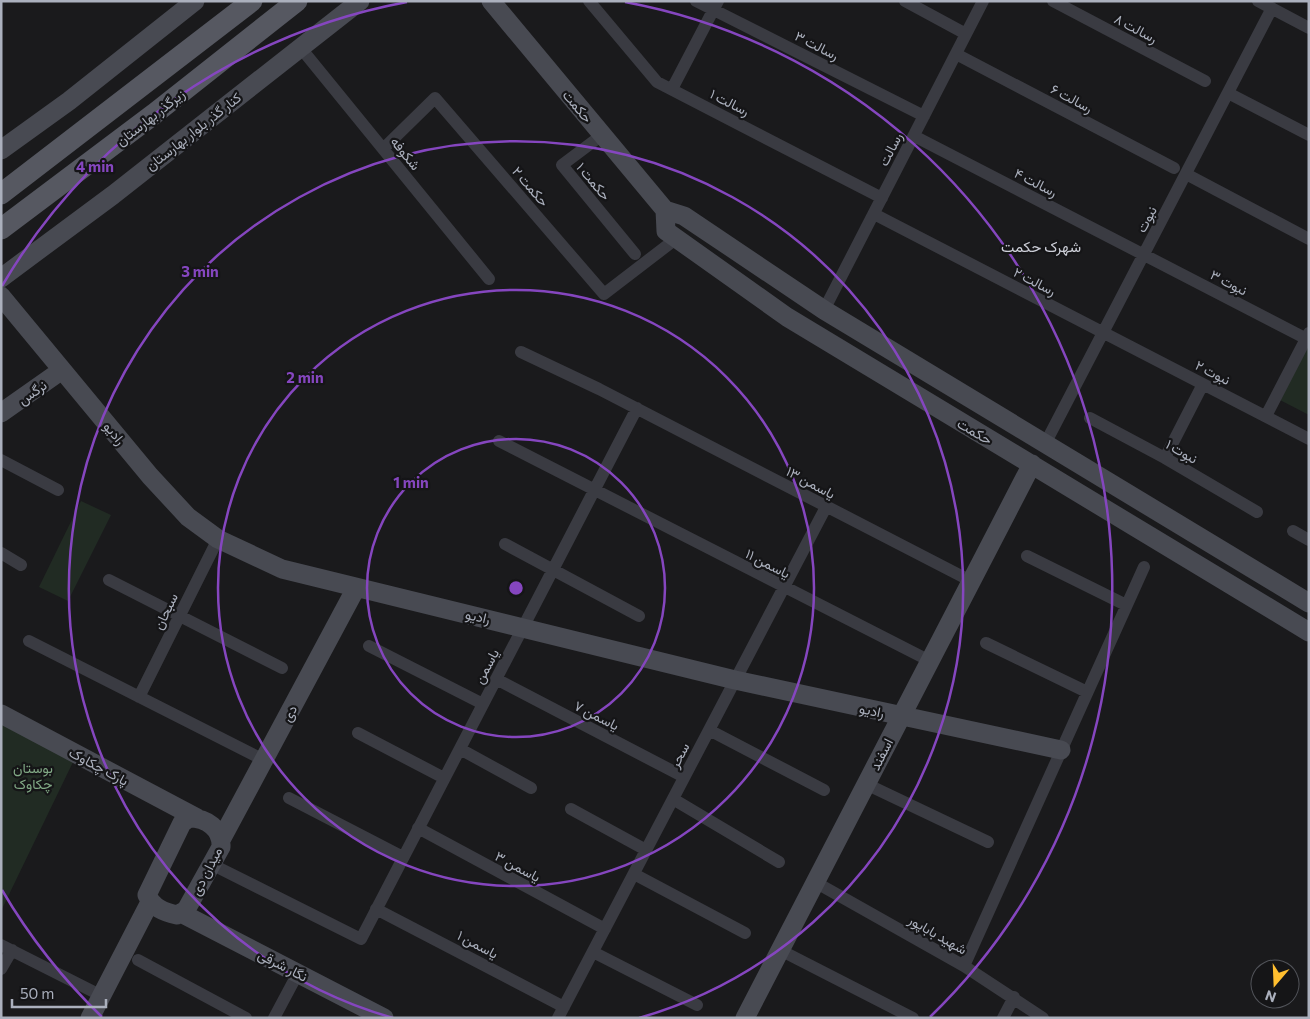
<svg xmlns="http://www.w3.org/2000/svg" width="1310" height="1019" font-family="Commissioner,Vazirmatn,sans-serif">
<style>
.green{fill:#212b23}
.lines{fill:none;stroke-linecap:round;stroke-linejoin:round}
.street{stroke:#3a3b42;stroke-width:12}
.secondary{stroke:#484a52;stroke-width:19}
.primary{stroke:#565861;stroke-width:21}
.ring{fill:none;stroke:#8546bf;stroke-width:2.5}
.labels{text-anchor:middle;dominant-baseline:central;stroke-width:4.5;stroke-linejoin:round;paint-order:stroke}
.street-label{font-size:14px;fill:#abb0bd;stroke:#151517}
.park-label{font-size:14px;fill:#81a985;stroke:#151517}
.neighbourhood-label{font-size:15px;fill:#cdcfd8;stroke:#151517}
.centre{fill:#8546bf;stroke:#151517;stroke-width:2.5}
.ring-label{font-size:15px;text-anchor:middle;font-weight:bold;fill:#8546bf;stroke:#151517;stroke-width:4.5;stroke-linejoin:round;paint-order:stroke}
</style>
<rect width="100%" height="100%" fill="#1a1a1c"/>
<path class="green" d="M1309 342V415L1278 399Z
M81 501 111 515 68 601 39 587Z
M1 724 74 760 1 911Z"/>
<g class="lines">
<path class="street" d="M589 1 657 82 882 198
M696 1 924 116
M905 1 966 34
M1053 1 1205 81
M1258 1 1309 28
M300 47 489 279
M956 54 1174 168
M672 89 718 1
M1228 93 1309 135
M602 135 562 165 635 254
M914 136 1301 336
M383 149 435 98 604 294 677 238
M1186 174 1309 239
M874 214 1309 439
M824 310 983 1
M521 352 599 389 971 581
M1266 416 1309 333
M1090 418 1165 458 1257 512
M499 441 930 661
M1045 444 1272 8
M1165 458 1203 384
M1 460 58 490
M1293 531 1309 540
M505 544 639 616
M1 553 21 565
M1027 556 1126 605
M109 580 282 668
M29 641 264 760
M986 643 1087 692
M369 646 483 704
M496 679 684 777
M139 697 218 539
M709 730 824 790
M358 733 444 778
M460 749 531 788
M866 784 988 842
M289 798 403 857
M673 799 779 862
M571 809 646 850
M418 828 605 929
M211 864 361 939 637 408
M634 874 745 933
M815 882 964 966 1043 1018
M376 909 564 1007
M1 945 102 996
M780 950 913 1018
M593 952 697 1005
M138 960 246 1018
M964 966 1144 567
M1 969 12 950
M274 1018 298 973
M558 1018 826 507
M1003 1018 1014 997"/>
<path class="secondary" d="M491 1 665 210 684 216 824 310 1309 603
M1 150 69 101 195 1
M665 210 666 231 787 317 1309 632
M1 278 113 195 360 1
M1 296 150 476 188 517 218 539 282 569 735 680 1061 750
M1 413 62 370
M1 714 197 818
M189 818C207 818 222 829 221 847L186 910 177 915C164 912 153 908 147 895L182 823Z
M222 838 356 588
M181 913 384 1018
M90 1018 150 902
M745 1018 1032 464"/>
<path class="primary" d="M1 194 252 1
M1 229 154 114 297 1"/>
</g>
<g class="ring">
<circle cx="516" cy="588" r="149"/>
<circle cx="516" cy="588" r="298"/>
<path d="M393 1018A447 447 0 1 1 639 1018"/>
<path d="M102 1017A596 596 0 0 1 2 890M2 286A596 596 0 0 1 407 2M625 2A596 596 0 0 1 930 1017"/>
</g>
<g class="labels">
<g class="street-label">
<text transform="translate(1136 28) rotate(28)">رسالت ۸</text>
<text transform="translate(817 45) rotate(27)">رسالت ۳</text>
<text transform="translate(1072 98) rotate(28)">رسالت ۶</text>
<text transform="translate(730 102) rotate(27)">رسالت ۱</text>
<text transform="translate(578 106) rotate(50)">حکمت</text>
<text transform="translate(150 117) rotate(-38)">زیرگذر بهارستان</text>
<text transform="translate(193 131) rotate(-38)">کنار گذر بلوار بهارستان</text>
<text transform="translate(890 149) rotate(-63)">رسالت</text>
<text transform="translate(406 153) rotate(51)">شکوفه</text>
<text transform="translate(594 181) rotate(50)">حکمت ۱</text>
<text transform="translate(1036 182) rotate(27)">رسالت ۴</text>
<text transform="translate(531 186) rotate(49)">حکمت ۲</text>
<text transform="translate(1146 219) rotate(-62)">نبوت</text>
<text transform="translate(1035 281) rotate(27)">رسالت ۲</text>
<text transform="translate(1229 282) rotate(27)">نبوت ۳</text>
<text transform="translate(1213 372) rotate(27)">نبوت ۲</text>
<text transform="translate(32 392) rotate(-35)">نرگس</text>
<text transform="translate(975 431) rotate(30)">حکمت</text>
<text transform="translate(115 433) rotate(51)">رادیو</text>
<text transform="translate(1182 451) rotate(30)">نبوت ۱</text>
<text transform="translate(811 482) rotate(28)">یاسمن ۱۳</text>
<text transform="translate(768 563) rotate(27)">یاسمن ۱۱</text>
<text transform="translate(165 611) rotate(-64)">سبحان</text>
<text transform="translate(478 616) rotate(13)">رادیو</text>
<text transform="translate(486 666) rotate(-62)">یاسمن</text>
<text transform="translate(872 710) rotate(12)">رادیو</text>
<text transform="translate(289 713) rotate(-62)">دی</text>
<text transform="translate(597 715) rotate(27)">یاسمن ۷</text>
<text transform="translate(881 754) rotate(-63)">اسفند</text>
<text transform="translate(679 755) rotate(-62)">سحر</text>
<text transform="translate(99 766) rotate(28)">پارک چکاوک</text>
<text transform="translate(518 866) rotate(28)">یاسمن ۳</text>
<text transform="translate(206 871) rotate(-63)">میدان دی</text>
<text transform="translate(938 934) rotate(30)">شهید باباپور</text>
<text transform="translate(478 944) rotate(28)">یاسمن ۱</text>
<text transform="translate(283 965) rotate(27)">نگار شرقی</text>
</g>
<g class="park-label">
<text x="33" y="767">بوستان<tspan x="33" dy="16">چکاوک</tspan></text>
</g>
<g class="neighbourhood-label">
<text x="1041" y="246">شهرک حکمت</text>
</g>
</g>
<circle cx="516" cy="588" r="8" class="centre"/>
<g class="ring-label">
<text x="95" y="172">4 min</text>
<text x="200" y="277">3 min</text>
<text x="305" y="383">2 min</text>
<text x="411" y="488">1 min</text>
</g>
<rect width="1310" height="1019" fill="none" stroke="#abb0bd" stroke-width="5"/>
<g transform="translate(1275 984) rotate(199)"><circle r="24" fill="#151517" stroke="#515359"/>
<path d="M0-4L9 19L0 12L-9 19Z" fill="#ffbe2f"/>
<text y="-8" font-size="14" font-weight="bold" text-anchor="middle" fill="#abb0bd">N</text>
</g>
<path d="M12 999v8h94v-8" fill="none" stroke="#abb0bd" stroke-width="2.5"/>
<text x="20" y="999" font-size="15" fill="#abb0bd" stroke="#151517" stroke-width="4" paint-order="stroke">50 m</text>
</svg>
